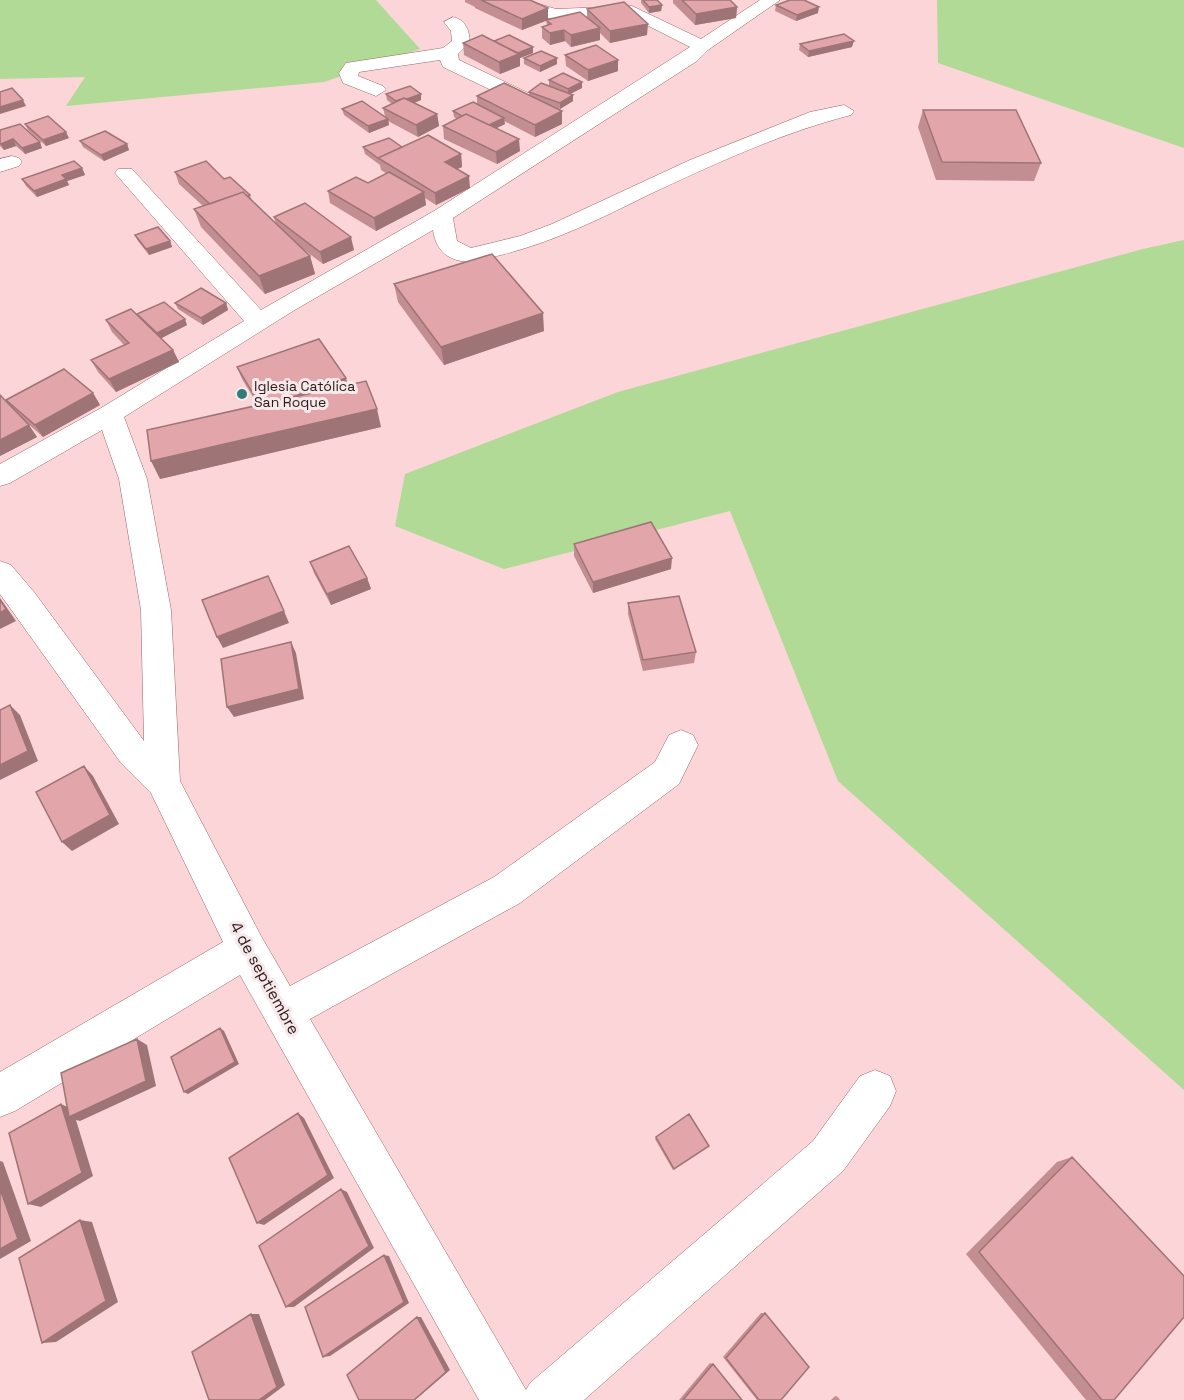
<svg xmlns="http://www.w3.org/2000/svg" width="1184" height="1400" font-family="'Space Grotesk',sans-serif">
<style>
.green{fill:#b0da95}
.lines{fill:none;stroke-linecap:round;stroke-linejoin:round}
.minor-casing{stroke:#9c6469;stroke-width:1}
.minor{fill:#fff;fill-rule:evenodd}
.wall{fill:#c28e92}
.shaded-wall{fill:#9e7477}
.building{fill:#e2a5aa;stroke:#9e7477;stroke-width:1.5}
.poi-dot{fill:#327b79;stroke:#f6e9ea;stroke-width:2}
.labels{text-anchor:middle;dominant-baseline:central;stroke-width:6;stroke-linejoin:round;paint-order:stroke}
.far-poi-label{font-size:14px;fill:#2d1719;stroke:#f6e9ea;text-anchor:start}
.street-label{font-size:16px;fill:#2d1719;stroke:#f6e9ea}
</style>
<rect width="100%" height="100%" fill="#fbd5d7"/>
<path class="green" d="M0 0H376L420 49 324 82 66 106 85 77 0 79Z
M937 0H1184V148L938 63Z
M1184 240V1090L838 781 730 511 504 569 395 526 405 474 618 392 1143 249Z"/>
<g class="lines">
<defs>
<path id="minor" d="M500 0H525L556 9 632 6 701 39 760 0H780L708 50 697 61 453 218 457 241 471 248 520 236 552 224 690 160 810 112 844 105 854 111 851 115C781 133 714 164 648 195 600 219 553 242 501 255 491 257 480 262 470 262 448 261 436 251 433 230L293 311 124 417 147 479 171 610 180 781 261 936 290 986 494 877 655 762 669 735 681 730 693 735 698 745 679 784 520 903 310 1019 526 1390 530 1383 813 1141 860 1076 875 1070 890 1076 896 1091 890 1106 843 1171 584 1400H479L240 975 15 1111 0 1117V1072L223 942 151 793 121 763 0 594V561L11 565 34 592 144 741 141 610 119 479 102 430 10 483 0 486V464L101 408 244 321 115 173 118 169H132L261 310 434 211 690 47 629 16 556 19 535 16 503 4Z
M453 17C466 20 469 30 470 42L458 54 459 60 545 101 548 105 545 109H531L443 67 440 60 359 72 358 76 383 86 386 90 376 96 343 83 339 73 346 63 443 48 452 41 451 31 444 22Z
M12 156 19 158 22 162 19 166 0 172V159Z"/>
</defs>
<use href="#minor" class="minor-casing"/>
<use href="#minor" class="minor"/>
</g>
<path class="wall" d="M465 0H530L548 8V20L522 30 475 8V7L465 2Z
M641 0H657L662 5 661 11 649 13 641 3Z
M673 0H730L737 7 736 18 695 25 673 3Z
M776 5 818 13 796 21 775 11Z
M587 9 647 35 610 43 600 33V40L571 47 565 41 550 45 542 38V27L547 25 546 20 587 18Z
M494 41 533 47V53L520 58V66L500 74 464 55 463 43Z
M800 44 852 47 808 57 799 50Z
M565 55 618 71 588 81 566 66Z
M524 58H557V64L540 72 524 64Z
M549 80 582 88 570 94 573 95V101L560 109 548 105 562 124 535 137 504 121 505 124 496 128 520 151 497 164 444 139 443 126 457 119 454 117 453 111 477 104V96L529 95V92L549 86Z
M386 94H421V100L415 103 437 114 439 126 418 137 388 121 389 125 369 133 344 115 342 109 385 116 383 108 392 104 387 100Z
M923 110 1041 163 1034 181 936 180 918 127Z
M25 124 69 138 46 146 28 130Z
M0 130 42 148 25 154 16 146 4 150 0 146Z
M80 141 127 144 129 150 104 161 83 147Z
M363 147H402L461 154 462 167 457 169 470 188 436 205 425 198 426 205 376 231 330 203 328 191 368 183 387 174 381 170 380 165 365 154Z
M82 168 85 175 67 181 69 185 37 197 26 186 22 179Z
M175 172 224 179 250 195 252 201 276 224 274 217 354 250 323 264 299 246 310 256 315 274 265 294 201 227 194 209 203 206 179 184Z
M135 235 170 241 172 247 149 255 138 241Z
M394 284 544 331 444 365 398 302Z
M175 303H226L228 310 203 325 178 309Z
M137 314 187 325 161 338 173 350 179 362 116 392 98 372 91 360 124 345 112 332 106 320Z
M237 367 347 385 381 427 160 479 258 405 242 379Z
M93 393 100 405 43 437 26 422 37 437 0 456V395L9 405 6 400Z
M574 544 671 569 593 593 574 556Z
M310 562 367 578 371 589 331 605 314 573Z
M628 603 696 652 694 663 643 671 628 614Z
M656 1137 709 1146 707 1147 673 1170 655 1139Z
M1072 1157 1114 1400H1086L966 1254 1057 1162Z
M761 1313H765L781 1400H757L723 1357Z
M710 1363 713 1364 742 1400H679Z
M835 1396 838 1397 840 1400H831Z"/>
<path class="shaded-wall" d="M662 5 661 11 649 13V7Z
M737 7 736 18 695 25 696 14Z
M819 7 818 13 796 21 797 15Z
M548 8V20L522 30V19Z
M648 24 647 35 610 43V31Z
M600 28V40L571 47V35Z
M564 30 565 41 550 45V33Z
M854 41 852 47 808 57 809 51Z
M533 47V53L520 58V66L500 74 499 62Z
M557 58V64L540 72V66Z
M618 60V71L588 81V70Z
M582 82V88L568 95V89Z
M421 94V100L398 108 397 102Z
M573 95V101L560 109V103Z
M23 100 26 106 0 114V107Z
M562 111V124L535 137V125Z
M437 114 439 126 418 137 416 125Z
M504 118 505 124 485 134 484 128Z
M388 119 389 125 369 133 368 126Z
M66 132 69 138 46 146 43 140Z
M13 139 16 146 4 150 1 144Z
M519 139 520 151 497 164 496 152Z
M40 142 42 148 25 154 22 148Z
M127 144 129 150 104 161 101 155Z
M461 154 462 167 446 174 445 162Z
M82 168 85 175 67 181 69 185 37 197 34 191 62 175Z
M469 176 470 188 436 205 435 193Z
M424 192 426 205 376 231 374 218Z
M351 237 354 250 323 264 320 252Z
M170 241 172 247 149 255 146 249Z
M310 256 315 274 265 294 259 276Z
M226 303 228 310 203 325 201 318Z
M543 313 544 331 444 365 441 347Z
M185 319 187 325 160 339 157 333Z
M173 350 179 362 116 392 109 379Z
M346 378 349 391 262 408Z
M93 393 100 405 43 437 35 425Z
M377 409 381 427 160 479 151 461Z
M29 425 37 437 0 456V440Z
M672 558 671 569 593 593V582Z
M367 578 371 589 331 605 327 594Z
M0 598 16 621 0 629Z
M284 611 289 623 223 648 217 637Z
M291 642 296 653 304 699 234 717 227 707Z
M10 705 20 715 38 761 0 780V765Z
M84 766 93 776 119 824 72 851 62 842Z
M220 1028 224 1031 239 1064 188 1094 184 1092Z
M137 1039 147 1045 156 1086 80 1121 76 1120 93 1176 41 1207 28 1204 61 1104 72 1109Z
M298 1113 304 1118 334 1178 264 1225 257 1223Z
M0 1161 3 1162 31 1241 0 1259Z
M341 1189 347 1192 374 1248 294 1307H286Z
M80 1220 92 1222 118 1302 56 1342 42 1343Z
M384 1255 389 1256 409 1303 330 1356 323 1357Z
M251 1314H259L285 1385 265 1400H259Z
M417 1317H421L450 1370 415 1400H414Z"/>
<path class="building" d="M481 0H530L548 8 522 19Z
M643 0H657L662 5 649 7Z
M682 0H730L737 7 696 14Z
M790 0H804L819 7 797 15 776 5Z
M624 2 648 24 610 31 587 9Z
M580 12 600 28 571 35 564 30 550 33 542 27 551 24 546 20Z
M844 34 854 41 809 51 800 44Z
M482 35 519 54 499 62 463 43Z
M509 35 533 47 518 53 494 41Z
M596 45 618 60 588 70 565 55Z
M541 51 557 58 540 66 524 58Z
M563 73 582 82 568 89 549 80Z
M504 83 562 111 535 125 477 96Z
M541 83 573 95 560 103 529 92Z
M410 86 421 94 407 99 404 98 396 101 386 94Z
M12 88 23 100 0 107V92Z
M404 98 437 114 416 125 383 108Z
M362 101 388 119 368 126 342 109Z
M473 102 504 118 489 125 466 114 462 116 453 111Z
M923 110H1016L1041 163 942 162Z
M466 114 519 139 496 152 443 126Z
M48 116 66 132 43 140 25 124Z
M20 124 40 142 22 148 13 139 1 144 0 143V130Z
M105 131 127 144 101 155 80 141Z
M428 135 461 154 445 162 469 176 435 193 378 158Z
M389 138 402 147 378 158 379 159 363 147Z
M74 161 82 168 62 175 66 179 34 191 22 179Z
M206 161 224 179 230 177 250 195 247 196 243 192 210 204 175 172Z
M389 172 424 192 374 218 328 191 356 177 368 183Z
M243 192 310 256 259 276 194 209Z
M305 203 351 237 320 252 274 217Z
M158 227 170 241 146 249 135 235Z
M492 254 543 313 441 347 394 284Z
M201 288 226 303 201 318 175 303Z
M164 302 185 319 157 333 137 314Z
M131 309 173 350 109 379 91 360 129 343 106 320Z
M319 339 346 378 290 398 260 405 237 367Z
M64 369 93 393 35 425 6 400Z
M366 381 377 409 151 461 147 430Z
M0 395 29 425 0 440Z
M651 522 672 558 593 582 574 544Z
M349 546 367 578 327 594 310 562Z
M268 576 284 611 217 637 202 600Z
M679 596 696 652 643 660 628 603Z
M0 600 6 609 0 613Z
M291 642 299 689 227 707 221 659Z
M10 705 28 751 0 765V710Z
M84 766 110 815 62 842 36 792Z
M220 1028 235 1062 184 1092 171 1057Z
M137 1039 146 1081 69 1117 61 1073Z
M61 1104 82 1173 28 1204 9 1133Z
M298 1113 328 1175 257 1223 229 1158Z
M689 1114 709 1146 674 1169 656 1137Z
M1072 1157 1184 1276V1317L1114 1400H1102L979 1252Z
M0 1189 18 1239 0 1249Z
M341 1189 369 1246 286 1307 259 1246Z
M80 1220 106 1301 42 1343 19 1258Z
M384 1255 404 1302 323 1357 305 1307Z
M765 1313 809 1367 781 1400H759L726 1358Z
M251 1314 277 1387 259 1400H209L192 1352Z
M417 1317 446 1372 414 1400H359L347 1375Z
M713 1364 742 1400H683Z"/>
<circle class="poi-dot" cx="242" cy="394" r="6"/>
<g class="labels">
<g class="far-poi-label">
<text x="254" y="386">Iglesia Católica<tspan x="254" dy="16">San Roque</tspan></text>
</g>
<g class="street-label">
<text transform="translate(265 978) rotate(61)">4 de septiembre</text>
</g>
</g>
</svg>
